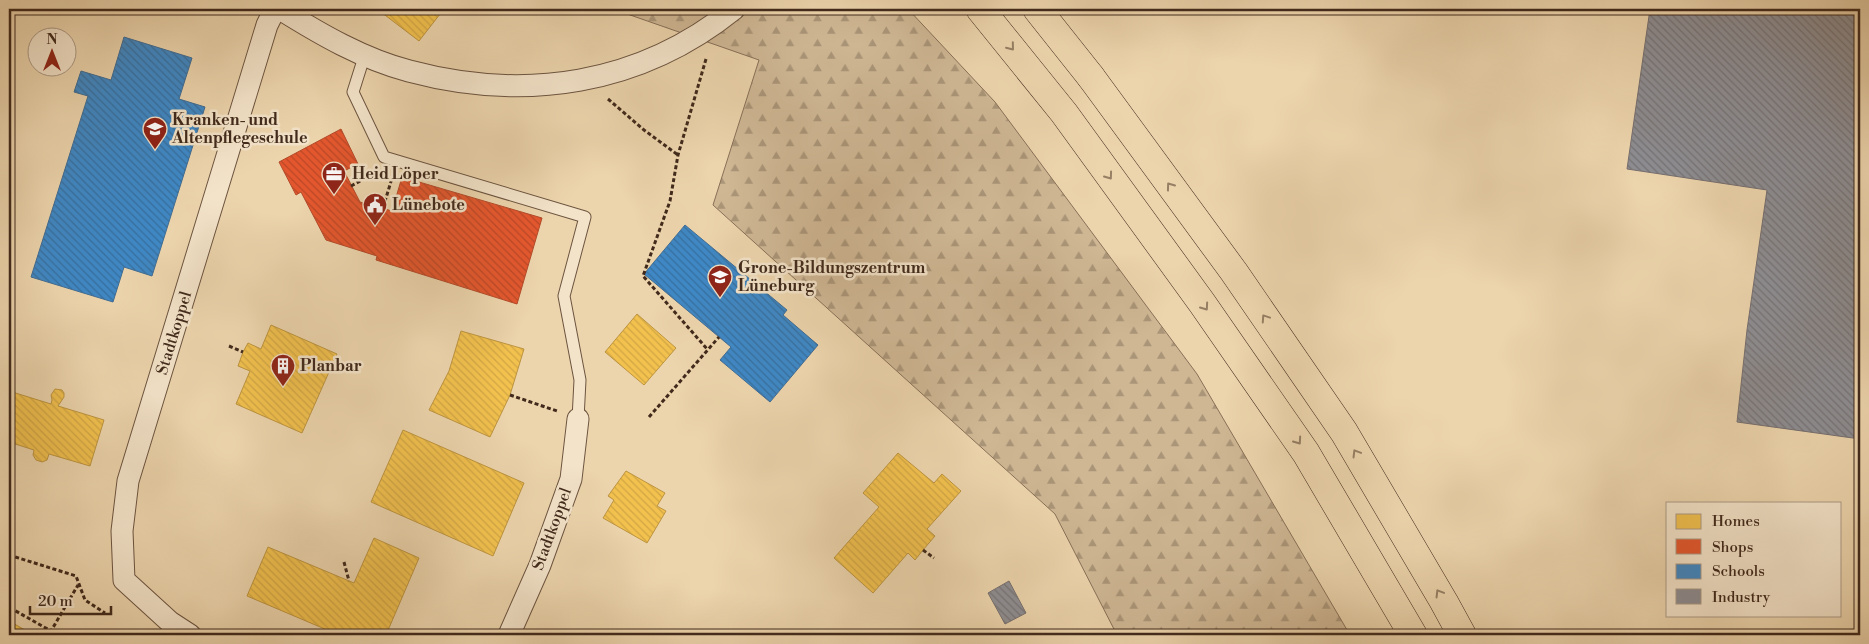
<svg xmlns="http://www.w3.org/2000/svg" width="1869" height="644" font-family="'Libre Bodoni',serif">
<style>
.forest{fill:url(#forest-firs);stroke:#887058}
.homes{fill:url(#homes-back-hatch);stroke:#bd943f}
.shops{fill:url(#shops-back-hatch);stroke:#b34a29}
.schools{fill:url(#schools-back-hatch);stroke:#406c92}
.industry{fill:url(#industry-back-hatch);stroke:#766f6f}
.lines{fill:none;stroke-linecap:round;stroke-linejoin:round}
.service-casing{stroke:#6c5440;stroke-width:13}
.minor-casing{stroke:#6c5440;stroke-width:23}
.trunk-casing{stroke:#412a1c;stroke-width:29}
.motorway-casing{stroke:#412a1c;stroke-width:29}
.path{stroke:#412a1c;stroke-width:3;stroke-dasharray:4 2.5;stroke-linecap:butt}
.service{stroke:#f3e3c9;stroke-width:11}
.minor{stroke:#f3e3c9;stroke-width:21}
.trunk{stroke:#ecd4ac;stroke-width:28}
.motorway{stroke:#ecd4ac;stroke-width:28}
.oneway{stroke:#967f64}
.labels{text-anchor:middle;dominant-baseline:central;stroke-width:5;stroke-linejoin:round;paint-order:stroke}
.poi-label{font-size:16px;font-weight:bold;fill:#412a1c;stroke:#f3e3c9;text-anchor:start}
.street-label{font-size:16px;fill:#412a1c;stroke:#f3e3c9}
</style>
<defs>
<pattern id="forest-firs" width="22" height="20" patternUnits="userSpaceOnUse" patternTransform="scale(1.25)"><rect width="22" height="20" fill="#cfb794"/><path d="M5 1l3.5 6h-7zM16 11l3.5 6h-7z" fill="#aa9578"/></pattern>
<pattern id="homes-back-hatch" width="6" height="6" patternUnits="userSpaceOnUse" patternTransform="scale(1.25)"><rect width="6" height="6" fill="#f2c14e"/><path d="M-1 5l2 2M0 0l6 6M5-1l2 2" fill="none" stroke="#d1a644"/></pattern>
<pattern id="shops-back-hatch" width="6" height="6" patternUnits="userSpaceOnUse" patternTransform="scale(1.25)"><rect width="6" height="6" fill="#e4572e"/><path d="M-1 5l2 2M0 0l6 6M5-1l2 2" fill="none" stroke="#ba4826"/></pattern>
<pattern id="schools-back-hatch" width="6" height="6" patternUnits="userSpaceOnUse" patternTransform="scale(1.25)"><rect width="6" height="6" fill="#3f88c5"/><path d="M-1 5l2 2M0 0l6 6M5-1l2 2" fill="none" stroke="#366f9f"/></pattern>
<pattern id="industry-back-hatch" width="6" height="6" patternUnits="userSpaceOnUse" patternTransform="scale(1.25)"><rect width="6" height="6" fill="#8d8d92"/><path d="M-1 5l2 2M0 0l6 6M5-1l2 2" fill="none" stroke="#757376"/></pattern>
</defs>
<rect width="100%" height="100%" fill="#ecd4ac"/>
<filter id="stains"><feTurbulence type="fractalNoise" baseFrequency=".004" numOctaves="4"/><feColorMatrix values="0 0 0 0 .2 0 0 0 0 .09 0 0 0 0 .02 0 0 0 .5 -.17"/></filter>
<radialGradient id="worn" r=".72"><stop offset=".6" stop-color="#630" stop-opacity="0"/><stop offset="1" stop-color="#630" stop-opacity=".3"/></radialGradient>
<path class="forest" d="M613 9H908L995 102 1197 374 1350 635H1117L1055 514 713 205 759 60Z"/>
<path class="homes" d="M377 9H444L419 41Z
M637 314 676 348 644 385 605 352Z
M271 325 337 354 302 433 236 404 250 371 238 366 243 352 248 343 261 349Z
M461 331 524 349 510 395 490 437 429 410 449 371Z
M55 389 62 390 64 393V397L58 406 104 420 90 466 49 454 47 460 42 462 36 460 33 455 34 450 9 442V391L51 404 52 400 51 395Z
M403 430 524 483 493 556 371 502Z
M898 453 934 483 942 474 961 491 927 529 935 536 923 550 915 560 908 553 873 593 834 558 879 507 863 493Z
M626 471 665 493 657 506 666 511 647 543 603 518 614 500 608 496Z
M374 538 419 558 386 635H339L247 596 268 547 354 583Z
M9 621 34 635H9Z"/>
<path class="shops" d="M341 129 358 164 344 171 360 202 392 211 402 177 542 218 517 304 376 260 377 256 326 240 301 192 296 195 279 162Z"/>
<path class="schools" d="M124 37 192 58 179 99 205 107 152 276 124 267 113 302 31 277 88 96 74 92 81 71 111 80Z
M685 225 787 310 783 315 818 345 770 402 720 360 731 347 644 274Z"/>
<path class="industry" d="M1650 9H1860V439L1737 422 1747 330 1767 190 1627 169Z
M1009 581 1026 613 1005 624 988 593Z"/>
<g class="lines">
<defs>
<path id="service" d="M365 54 353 92 384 157 585 217 564 296 580 380 578 419"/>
<path id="minor" d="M280 9C320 34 363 59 409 71 525 102 640 85 734 9
M190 635 170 622 124 580 122 531 128 481 267 25 275 9
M509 635 540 565 571 479 578 419"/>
<path id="trunk" d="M980 9 1064 113 1202 303 1306 453 1413 635
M1091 77 1234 272 1344 432 1444 602 1462 635"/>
<path id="motorway" d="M1037 9 1091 77"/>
</defs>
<use href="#service" class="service-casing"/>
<use href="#minor" class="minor-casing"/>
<use href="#trunk" class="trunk-casing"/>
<use href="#motorway" class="motorway-casing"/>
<path class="path" d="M706 59 678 155 670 201 643 276 708 350
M608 99 644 130 678 155
M351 186 375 173
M383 208 392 178
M229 346 243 352
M510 395 557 411
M649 417 719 337
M923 550 934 558
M9 555 76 576 85 600 105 613
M344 562 349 581
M9 620 14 610 51 631 78 585"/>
<use href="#service" class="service"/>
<use href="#minor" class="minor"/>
<use href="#trunk" class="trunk"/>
<use href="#motorway" class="motorway"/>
</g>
<defs><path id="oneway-chevron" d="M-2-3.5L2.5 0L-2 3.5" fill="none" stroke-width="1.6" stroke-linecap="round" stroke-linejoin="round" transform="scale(1.25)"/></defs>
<g class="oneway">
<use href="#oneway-chevron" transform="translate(1011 47) rotate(51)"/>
<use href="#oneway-chevron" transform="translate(1109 176) rotate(54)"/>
<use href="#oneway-chevron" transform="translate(1170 186) rotate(-126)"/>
<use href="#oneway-chevron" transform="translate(1205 307) rotate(55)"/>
<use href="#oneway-chevron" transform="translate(1265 318) rotate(-124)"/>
<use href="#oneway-chevron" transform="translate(1298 441) rotate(55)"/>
<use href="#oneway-chevron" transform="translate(1356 453) rotate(-121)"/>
<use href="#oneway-chevron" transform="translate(1439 593) rotate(-121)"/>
</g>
<defs>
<symbol id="university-pin" viewBox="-11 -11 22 30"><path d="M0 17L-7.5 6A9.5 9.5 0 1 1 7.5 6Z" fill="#8f2418" stroke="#f3e3c9"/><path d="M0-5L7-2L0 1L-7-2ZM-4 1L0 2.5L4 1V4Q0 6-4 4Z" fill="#fff"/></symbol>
<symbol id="office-pin" viewBox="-11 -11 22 30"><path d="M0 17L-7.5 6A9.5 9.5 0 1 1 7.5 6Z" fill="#8f2418" stroke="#f3e3c9"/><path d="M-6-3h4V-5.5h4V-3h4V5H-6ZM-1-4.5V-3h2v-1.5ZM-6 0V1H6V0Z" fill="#fff"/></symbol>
<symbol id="civic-pin" viewBox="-11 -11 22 30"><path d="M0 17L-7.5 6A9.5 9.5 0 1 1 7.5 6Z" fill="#8f2418" stroke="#f3e3c9"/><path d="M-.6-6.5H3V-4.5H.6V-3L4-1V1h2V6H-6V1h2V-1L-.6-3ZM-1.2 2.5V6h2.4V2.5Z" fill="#fff"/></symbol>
<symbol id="school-pin" viewBox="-11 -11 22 30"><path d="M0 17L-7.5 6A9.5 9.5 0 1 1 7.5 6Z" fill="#8f2418" stroke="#f3e3c9"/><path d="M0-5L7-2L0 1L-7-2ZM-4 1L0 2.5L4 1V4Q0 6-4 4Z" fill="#fff"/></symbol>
<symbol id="building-pin" viewBox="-11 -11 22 30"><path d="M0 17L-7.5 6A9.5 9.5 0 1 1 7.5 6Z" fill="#8f2418" stroke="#f3e3c9"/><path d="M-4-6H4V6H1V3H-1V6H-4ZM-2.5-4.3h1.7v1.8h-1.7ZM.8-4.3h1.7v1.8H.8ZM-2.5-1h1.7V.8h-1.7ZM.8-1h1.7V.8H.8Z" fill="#fff"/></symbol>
</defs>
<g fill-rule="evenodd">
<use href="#university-pin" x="141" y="115" width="28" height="38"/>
<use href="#office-pin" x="320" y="160" width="28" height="38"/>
<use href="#civic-pin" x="361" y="191" width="28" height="38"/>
<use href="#school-pin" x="706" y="263" width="28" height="38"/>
<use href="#building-pin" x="269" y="352" width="28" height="38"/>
</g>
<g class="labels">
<g class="poi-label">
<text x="172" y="120">Kranken- und<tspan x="172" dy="18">Altenpflegeschule</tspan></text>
<text x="352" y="174">Heid Löper</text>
<text x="392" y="205">Lünebote</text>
<text x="738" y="268">Grone-Bildungszentrum<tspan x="738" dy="18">Lüneburg</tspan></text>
<text x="300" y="366">Planbar</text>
</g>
<g class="street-label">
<text transform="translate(174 333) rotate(-73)">Stadtkoppel</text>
<text transform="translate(552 529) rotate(-70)">Stadtkoppel</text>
</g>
</g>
<rect width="1869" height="644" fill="none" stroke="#ecd4ac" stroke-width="30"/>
<rect x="10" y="10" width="1849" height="624" fill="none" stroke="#412a1c" stroke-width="2.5"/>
<rect x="15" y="15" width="1839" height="614" fill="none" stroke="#412a1c"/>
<rect x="1666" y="502" width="175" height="115" fill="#f3e3c9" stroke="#ac9984"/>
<rect x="1676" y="514" width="25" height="15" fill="#f2c14e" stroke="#ac9984"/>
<text x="1712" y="526" font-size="15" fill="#412a1c">Homes</text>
<rect x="1676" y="539" width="25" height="15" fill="#e4572e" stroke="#ac9984"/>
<text x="1712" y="552" font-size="15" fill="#412a1c">Shops</text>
<rect x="1676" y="564" width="25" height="15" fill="#3f88c5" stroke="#ac9984"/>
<text x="1712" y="576" font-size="15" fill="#412a1c">Schools</text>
<rect x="1676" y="589" width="25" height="15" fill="#8d8d92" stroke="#ac9984"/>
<text x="1712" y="602" font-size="15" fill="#412a1c">Industry</text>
<g transform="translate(52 52)"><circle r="24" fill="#f3e3c9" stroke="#ac9984"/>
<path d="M0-4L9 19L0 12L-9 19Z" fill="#8f2418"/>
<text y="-8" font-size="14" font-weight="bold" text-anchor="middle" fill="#412a1c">N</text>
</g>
<path d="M30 606v8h81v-8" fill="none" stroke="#412a1c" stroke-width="2.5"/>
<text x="38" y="606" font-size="15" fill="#412a1c" stroke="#f3e3c9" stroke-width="4" paint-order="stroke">20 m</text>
<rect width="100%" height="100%" filter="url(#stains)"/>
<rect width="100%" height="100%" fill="url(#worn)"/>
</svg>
